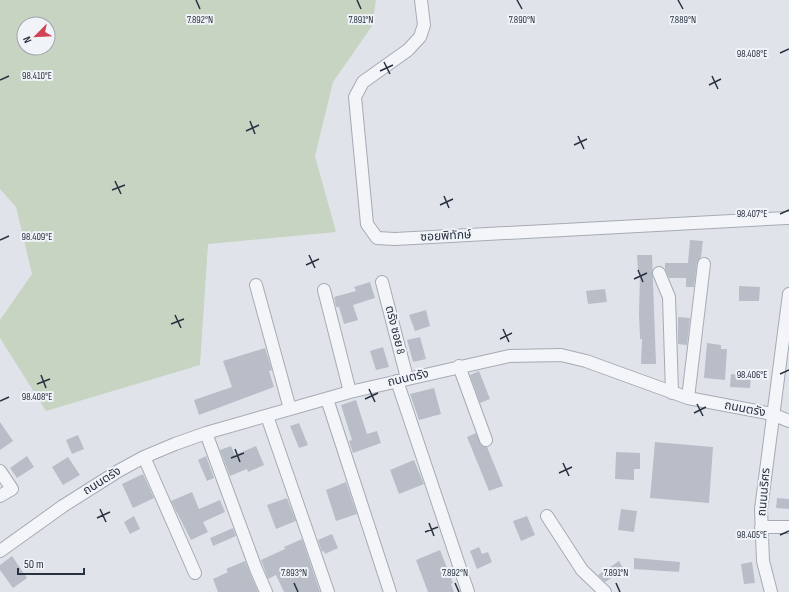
<svg xmlns="http://www.w3.org/2000/svg" width="789" height="592" font-family="'Sofia Sans Condensed','Noto Sans Thai',sans-serif">
<style>
.green{fill:#c6d4c1;fill-rule:evenodd}
.building{fill:#b8bdc7}
.lines{fill:none;stroke-linecap:round;stroke-linejoin:round}
.minor-casing{stroke:#a5abb4;stroke-width:14}
.minor{stroke:#f3f5f8;stroke-width:12}
.ticks{fill:none;stroke:#283142;stroke-width:1.5}
.labels{text-anchor:middle;dominant-baseline:central;stroke-width:4;stroke-linejoin:round;paint-order:stroke}
.street-label{font-size:12px;fill:#283142;stroke:#f0f3f7}
.ticks-label{font-size:10px;text-anchor:middle;fill:#283142;stroke:#f0f3f7;stroke-width:4;stroke-linejoin:round;paint-order:stroke}
</style>
<rect width="100%" height="100%" fill="#e0e4ea"/>
<path class="green" d="M0 0H376L372 26 333 82 315 156 336 232 208 244 200 365 46 411 0 338V320L32 274 16 207 0 189ZM24 24H48V48H24Z"/>
<path class="building" d="M690 240 703 241 701 257 697 263 694 287H686V278H669L665 269V263H688Z
M637 255H652L656 364H641L642 339H640L639 314 640 271H638Z
M370 282 375 298 353 305 358 320 344 324 339 307H336L334 297 356 291 354 287Z
M739 286 760 287 759 301H739Z
M605 289 607 302 588 304 586 291Z
M426 310 430 326 415 331 409 315Z
M678 317 690 318 687 345 678 344Z
M420 337 426 359 413 362 407 340Z
M707 343 721 345V349H727L725 380 704 378Z
M383 347 389 367 376 370 370 351Z
M265 348 272 370 269 371 274 387 199 415 194 400 232 387 223 361Z
M479 371 490 399 480 403 470 375Z
M731 374 751 376 750 388 730 387Z
M434 388 441 414 419 420 410 394Z
M356 400 367 434 377 431 381 443 353 453 349 441 352 440 341 405Z
M0 422 13 441 0 450Z
M299 423 308 445 299 448 290 426Z
M476 433 481 445 487 447 503 486 489 491 467 437Z
M78 435 84 449 72 454 66 440Z
M655 442 713 447 709 503 650 498Z
M231 446 235 455 256 446 264 465 248 472 247 469 230 476 220 450Z
M616 452 640 453V469H634V480L615 479Z
M27 456 34 467 17 478 10 468Z
M206 456 214 478 207 481 198 460Z
M68 457 80 475 63 485 52 467Z
M414 460 424 484 399 494 390 470Z
M143 474 154 498 133 508 122 484Z
M346 482 357 514 336 521 326 490Z
M192 492 199 509 220 500 225 512 203 522 208 532 191 540 171 501Z
M287 498 296 521 276 529 267 505Z
M777 498 789 499V509L776 508Z
M621 509 637 511 634 532 618 530Z
M134 516 140 529 130 534 124 522Z
M527 516 535 535 521 541 513 521Z
M233 528 236 536 213 546 210 538Z
M332 534 338 548 325 554 324 551 322 552 318 540Z
M302 539 320 592H284L276 575 268 579 261 560 285 549 284 547Z
M479 547 482 554 488 552 492 562 477 569 470 551Z
M440 550 453 583 451 584 454 592H428L416 560Z
M12 556 27 578 13 588 0 570V565Z
M634 558 680 562 679 572 634 569Z
M245 561 258 592H218L213 579 228 572 226 569Z
M619 561 624 570 605 582 598 575Z
M752 562 755 583 744 584 741 564Z"/>
<g class="lines">
<defs>
<path id="minor" d="M421 0 424 25 420 37 408 50 363 82 355 97 367 224 377 238 395 239 787 218
M659 273 669 297 672 393
M382 282 407 378
M256 285 290 409
M324 290 350 392
M459 366 486 440
M397 381 468 592
M688 398 704 264
M327 399 390 592
M267 416 328 592
M206 433 256 569 266 592
M144 457 195 573
M0 471 12 489 0 496
M547 516 582 570 605 592
M761 527H789
M0 551 63 506 120 470 144 457 175 444 206 433 350 392 509 356 561 355 586 361 688 398 772 414 789 421
M771 592 763 561 761 509 789 294"/>
</defs>
<use href="#minor" class="minor-casing"/>
<use href="#minor" class="minor"/>
</g>
<path class="ticks" d="M196 0 200 9M357 0 361 9M517 0 522 9M678 0 683 9M780 53 789 49M384 62 390 74M380 71 393 65M712 76 718 89M0 80 9 76M709 85 721 79M250 121 255 134M246 131 259 125M578 136 584 149M574 145 587 139M115 181 121 194M112 190 125 185M444 196 449 208M440 205 453 199M780 214 789 210M0 240 9 236M309 255 315 268M306 265 319 259M638 270 643 282M634 279 647 273M175 315 181 328M171 324 184 319M503 329 509 342M500 339 512 333M780 374 789 370M41 375 46 388M37 384 50 379M369 389 375 402M365 399 378 393M0 401 9 397M697 404 703 416M694 413 706 407M235 449 240 462M231 458 244 453M563 463 569 476M559 473 572 467M100 509 106 522M97 518 110 512M429 523 434 536M425 532 438 527M780 535 789 531M294 583 298 592M455 583 459 592M616 583 620 592"/>
<g class="labels">
<g class="street-label">
<text transform="translate(446 236) rotate(-3)">ซอยพิทักษ์</text>
<text transform="translate(395 330) rotate(76)">ตรัง ซอย 8</text>
<text transform="translate(408 378) rotate(-13)">ถนนตรัง</text>
<text transform="translate(745 409) rotate(11)">ถนนตรัง</text>
<text transform="translate(102 481) rotate(-32)">ถนนตรัง</text>
<text transform="translate(764 492) rotate(-85)">ถนนนริศร</text>
</g>
</g>
<g class="ticks-label">
<text x="683" y="23">7.889°N</text>
<text x="200" y="23">7.892°N</text>
<text x="361" y="23">7.891°N</text>
<text x="522" y="23">7.890°N</text>
<text x="752" y="57">98.408°E</text>
<text x="37" y="79">98.410°E</text>
<text x="752" y="217">98.407°E</text>
<text x="37" y="240">98.409°E</text>
<text x="752" y="378">98.406°E</text>
<text x="37" y="400">98.408°E</text>
<text x="752" y="538">98.405°E</text>
<text x="294" y="576">7.893°N</text>
<text x="455" y="576">7.892°N</text>
<text x="616" y="576">7.891°N</text>
</g>
<g transform="translate(36 36) rotate(246)"><circle r="19" fill="#f0f3f7" stroke="#a0a5af"/>
<path d="M0-3L7 15L0 10L-7 15Z" fill="#d14356"/>
<text y="-6" font-size="11" font-weight="bold" text-anchor="middle" fill="#283142">N</text>
</g>
<path d="M18 568v6h66v-6" fill="none" stroke="#283142" stroke-width="2"/>
<text x="24" y="568" font-size="12" fill="#283142" stroke="#f0f3f7" stroke-width="3" paint-order="stroke">50 m</text>
</svg>
